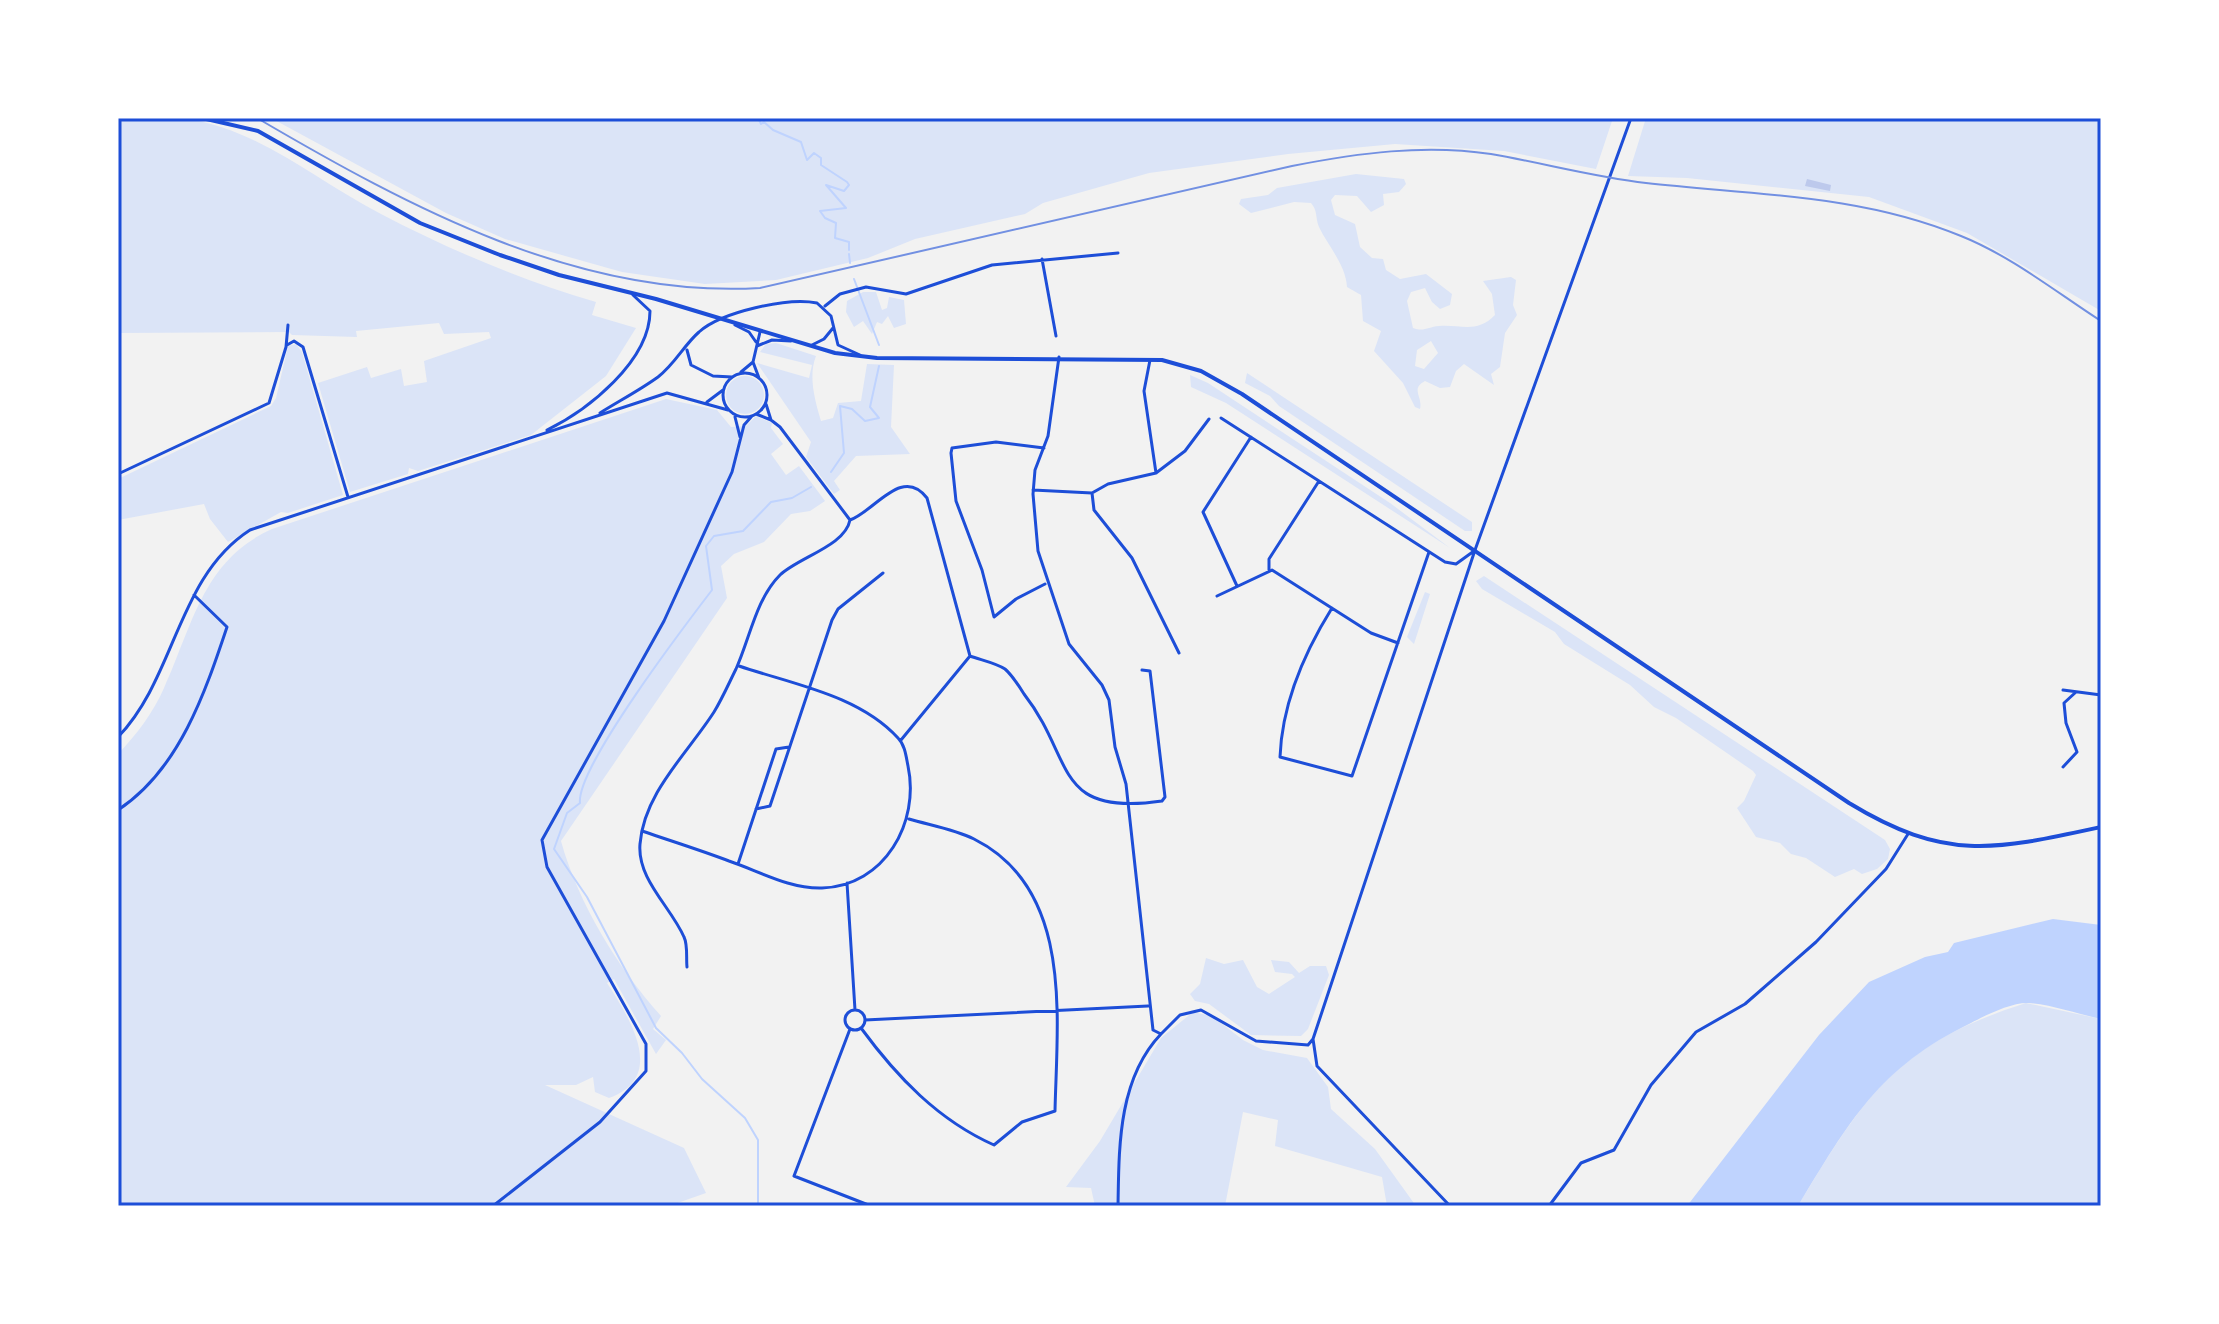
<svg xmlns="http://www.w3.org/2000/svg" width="2219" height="1324" font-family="'Fira Sans Condensed',sans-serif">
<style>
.green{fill:#dbe4f7;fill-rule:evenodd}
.water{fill:#bfd3fe}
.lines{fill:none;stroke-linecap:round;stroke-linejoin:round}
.stream{stroke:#bfd3fe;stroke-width:2}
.building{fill:#bdc9ec}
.minor{stroke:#1d4ed8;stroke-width:3}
.tertiary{stroke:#1d4ed8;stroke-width:3}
.secondary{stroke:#1d4ed8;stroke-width:4}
.rail{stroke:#7290e2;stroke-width:2}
.neatline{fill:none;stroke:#1d4ed8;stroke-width:3}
</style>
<rect width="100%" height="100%" fill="#f2f2f2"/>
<path class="green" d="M118 118C139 118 164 114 185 118 265 132 313 179 381 214 450 250 521 280 596 302L592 315 636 328 606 376 531 435 418 471 409 468 408 474 350 492 318 383 367 367 371 378 401 369 404 386 427 382 424 361 491 338 489 332 444 334 439 323 356 331 357 337 292 335 289 332 118 333Z
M271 118H1613L1596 169 1504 151 1395 144 1288 154 1149 173 1043 203 1025 214 915 239 868 258 776 280 705 284 622 272 505 239 446 213Z
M1646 118H2101V311L1967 233 1869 197 1687 178 1628 176Z
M1356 174 1404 179 1406 184 1399 192 1383 194 1384 205 1371 212 1357 196 1335 195 1331 200 1335 215 1355 224 1360 247 1372 258 1383 259 1386 270 1400 279 1426 274 1452 294 1450 305 1440 309 1432 302 1425 288 1411 292 1407 301 1413 328C1424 332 1428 327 1439 326 1460 324 1477 334 1495 315L1492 294 1483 281 1511 277 1516 280 1513 305 1517 315 1505 333 1500 367 1491 374 1494 385 1464 364 1456 371 1450 387 1440 388 1425 381C1410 389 1423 396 1420 409L1415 407 1403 383 1374 351 1381 331 1363 321 1361 295 1347 287C1346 265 1328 246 1319 227 1315 217 1318 211 1311 203L1294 202 1251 213 1239 204 1241 199 1268 195 1277 188ZM1431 341 1438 353 1424 369 1415 366 1417 350Z
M863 292H876L882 310 887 308 889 297 904 300 906 324 894 328 888 316 882 324 877 322 872 334 863 321 854 327 846 312 847 301Z
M776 343 816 356C808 376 815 401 821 421L833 418 838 403 861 401 867 364 894 365 891 427 910 454 856 456 834 481 840 490 834 494 806 457 811 442 757 363 809 378 812 365 760 352 766 344Z
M296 344 302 352 343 495 288 513 281 512 228 542 210 519 204 504 118 520V479L271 406 276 398 288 346Z
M1247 373 1472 522V531H1465L1279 406 1270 396 1245 383Z
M1190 375 1208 383 1390 503 1450 548 1226 403 1191 387Z
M726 395a19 19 0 1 1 38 0a19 19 0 1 1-38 0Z
M666 399 717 410 731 427 746 426 756 416 772 423 771 428 783 444 771 454 786 475 799 466 825 501 810 511 791 514 764 542 734 554 721 566 727 598 561 841C578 903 618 968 661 1016L653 1029 666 1040 656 1054 614 979 607 983C629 1017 668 1077 609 1098L595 1092 593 1077 576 1085H545L684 1148 706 1193 669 1206H118V754C137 734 153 713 164 688 193 624 203 560 272 529Z
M1484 576 1885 840 1890 849 1888 859 1877 869 1862 874 1854 869 1835 877 1806 858 1791 854 1780 843 1756 837 1737 808 1744 801 1756 775 1753 771 1676 718 1654 707 1630 685 1564 644 1555 632 1482 589 1476 581Z
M1425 592 1430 594 1414 644 1407 637Z
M1206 958 1224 964 1243 960 1257 987 1269 994 1295 977 1292 974 1275 972 1271 960 1289 962 1299 973 1310 966H1326L1329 975 1308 1029 1301 1036 1251 1035 1209 1004 1195 1001 1190 994 1200 984Z
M2026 1003 2101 1019V1206H1798C1865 1095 1897 1044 2026 1003Z
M1193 1012 1212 1016 1243 1040 1263 1050 1307 1058 1328 1087 1331 1109 1375 1149 1416 1206H1387L1382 1177 1275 1146 1278 1120 1243 1112 1225 1206H1095L1091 1188 1066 1187 1100 1141 1161 1038Z"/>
<path class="water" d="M2053 919 2101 925V1019C2078 1014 2053 1005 2029 1003 2012 1002 1986 1015 1971 1023 1879 1067 1849 1122 1798 1206H1687L1819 1035 1869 982 1925 957 1948 952 1954 943Z"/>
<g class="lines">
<path class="stream" d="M758 118 761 124 764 122 773 130 801 142 807 160 814 153 821 158V165L847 182 849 185 844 191 826 185 846 208 820 211 825 218 836 223 835 238 849 242V250
M849 254 850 263
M854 279 879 345
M831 472 844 453 840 406 852 409 865 421 879 418 870 407 879 366
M758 1206V1140L745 1118 702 1079 682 1053 656 1028 587 897 554 849 567 813 580 803C576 768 686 624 712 590L706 546 714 536 743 531 771 502 792 498 811 487"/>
</g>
<path class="building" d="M1807 179 1831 185 1830 191 1805 186Z"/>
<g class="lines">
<path class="minor" d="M1042 259 1056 336
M825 306 840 294 866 287 906 294 992 265 1118 253
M735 325 749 332 756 342
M287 345 294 341 303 347 348 497
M812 345 824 339 833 328
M757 346 772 340 791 341
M687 350 691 365 713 376 732 377
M1059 357 1048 436 1035 470 1033 494 1038 551 1069 644 1102 685 1109 700 1115 747 1126 784 1153 1030 1161 1034 1180 1015 1201 1010 1256 1041 1308 1045 1313 1039
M1150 360 1144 391 1156 473
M741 372 753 362
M723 395a22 22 0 1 1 44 0a22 22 0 1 1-44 0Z
M759 378 753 362 760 332
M707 402 723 390
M766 404 771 420
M600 413C619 401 640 390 658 377 675 364 684 345 699 332 721 312 788 297 817 303L831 316 838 345 860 355
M735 417 740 437
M1221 418 1445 562 1456 564 1474 551
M547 430C588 410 650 361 650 311L633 295
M1044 448 996 442 952 448 951 453 956 501 982 570 994 617 1016 599 1045 584
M118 474 269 403 286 347 288 325
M1033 490 1092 493 1108 484 1156 473 1185 451 1209 419
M1092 493 1094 510 1132 558 1179 653
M850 520C874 512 902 465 927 498L970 656 901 740
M1269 570V559L1319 481
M1237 586 1203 512 1251 437
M1217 596 1272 570 1371 633 1398 643
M1332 608C1304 653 1282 703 1280 757L1352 776 1429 552
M970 656C981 660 996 663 1005 669 1012 675 1019 686 1024 694 1075 759 1052 817 1162 801L1165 797 1150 671 1142 670
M2063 690 2101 695
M118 737C176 677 177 577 250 530L667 393 728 410
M2063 767 2077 752 2066 723 2064 703 2076 692
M756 809 770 806 832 620 838 609 883 573
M118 810C179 770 205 693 227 627L194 595
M642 831C671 841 700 850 729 861 759 871 789 889 822 888 885 886 920 822 908 766 906 756 905 745 898 738 859 695 792 684 739 666
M738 864 776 749 789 747
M847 883 855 1010
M687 967C686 958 688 945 684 937 671 907 637 879 640 844 644 793 687 754 714 712 722 699 729 683 736 669 750 638 756 599 780 575 799 557 845 546 850 520L780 427 771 420 756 414
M845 1020a10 10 0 1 1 20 0a10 10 0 1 1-20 0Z
M865 1020 1148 1006
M861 1028C897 1077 938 1120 994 1145L1022 1122 1055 1111C1057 1018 1074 889 974 839 954 829 929 825 909 819
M850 1029 794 1176 871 1206
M493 1206 600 1122 646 1071V1044L547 867 542 840 664 621 732 472 744 425 752 416
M1118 1206C1119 1147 1118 1079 1161 1034
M1450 1206 1317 1066 1313 1039 1475 550
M1549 1206 1581 1163 1614 1150 1651 1085 1696 1032 1745 1004 1816 942 1886 869 1908 834"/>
<path class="tertiary" d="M1475 550 1631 118"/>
<path class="secondary" d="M202 118 258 131 420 223 500 255 559 275 656 299 835 353 877 358 1162 360 1201 371 1242 394 1849 803C1946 862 1995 850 2101 827"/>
<path class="rail" d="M257 118C409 207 579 299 760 288L1292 166C1358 153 1424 144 1491 154 1543 163 1594 177 1646 183 1753 195 1860 194 1961 236 2011 256 2056 292 2101 321"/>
</g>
<rect width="2219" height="1324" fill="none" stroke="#ffffff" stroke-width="240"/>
<rect x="120" y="120" width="1979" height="1084" class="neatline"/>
</svg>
